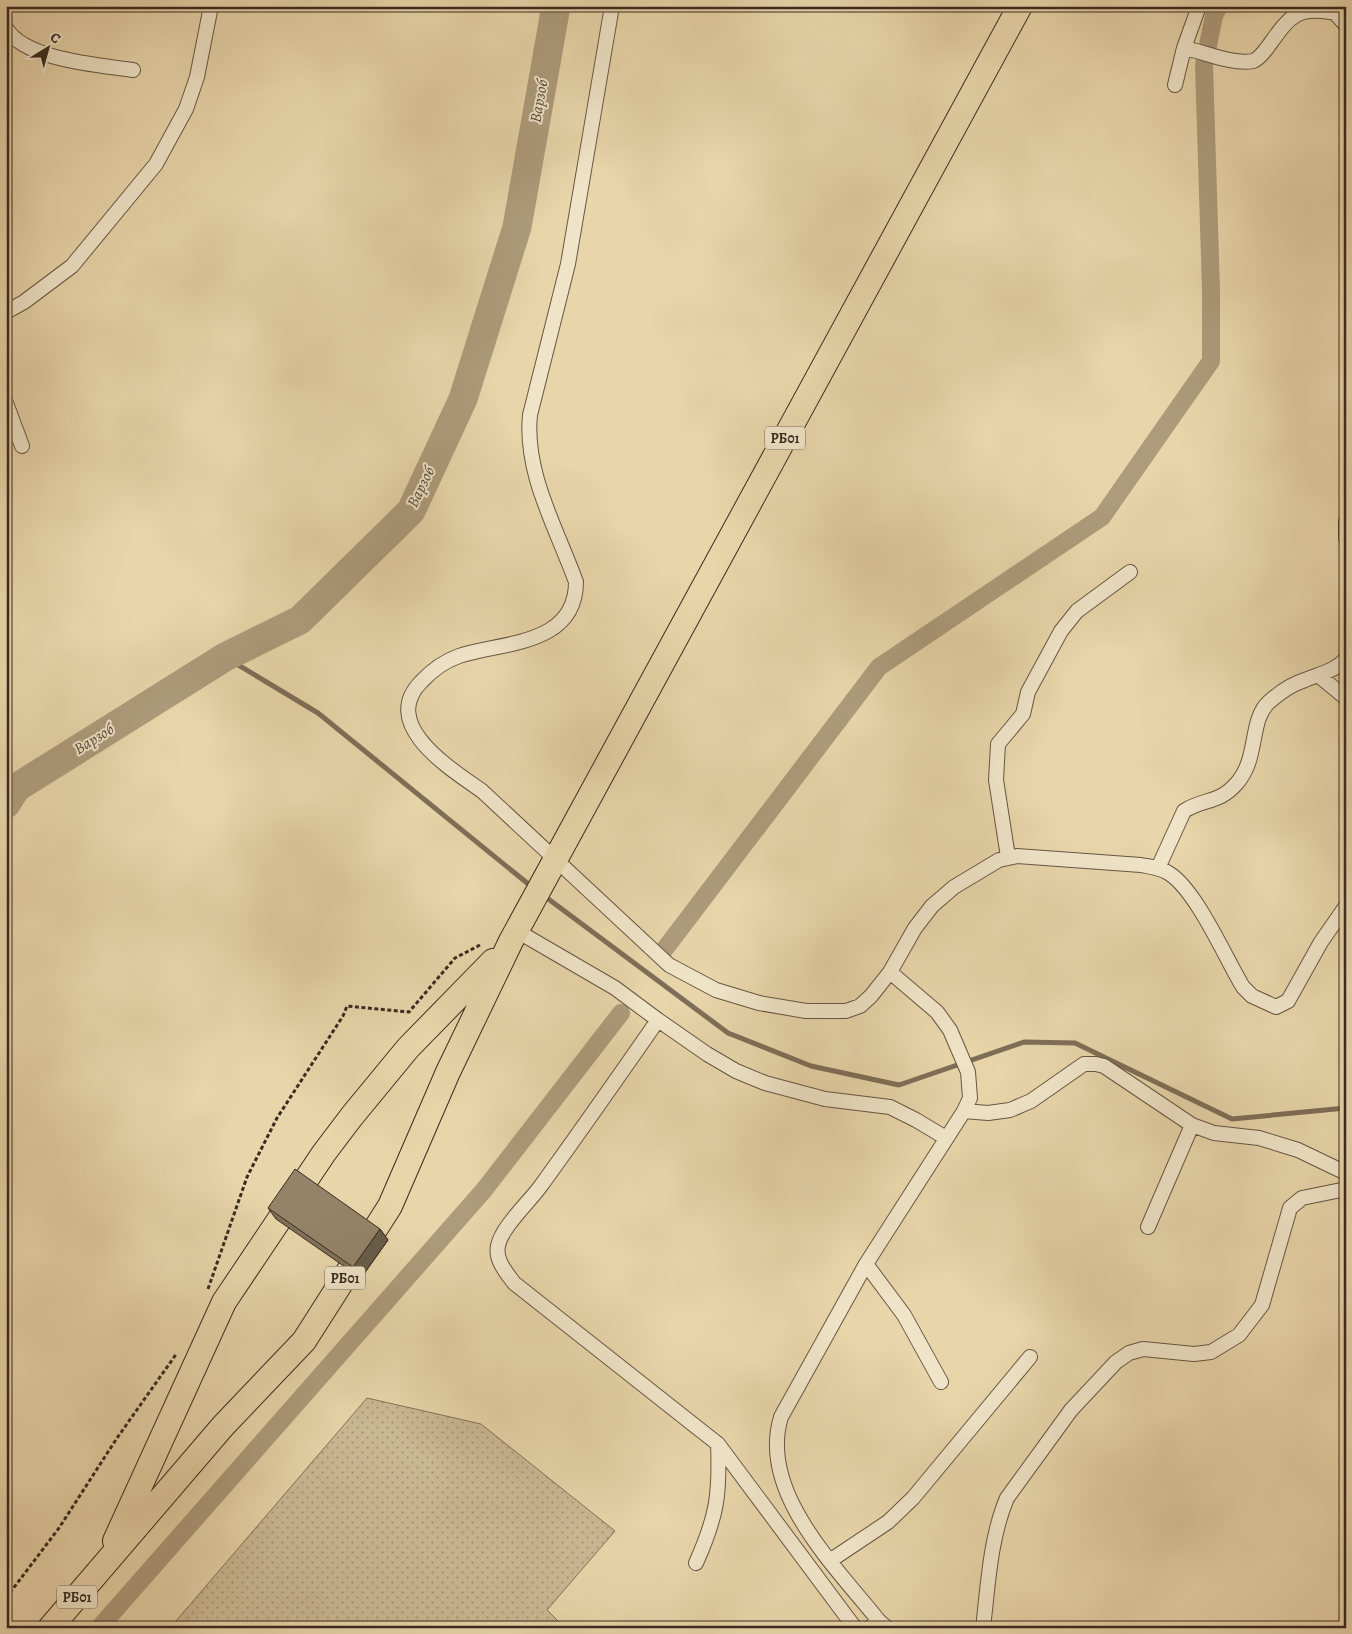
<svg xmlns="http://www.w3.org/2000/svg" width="1352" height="1634" font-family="Alegreya,serif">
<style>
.grass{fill:url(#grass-dots);stroke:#82725a}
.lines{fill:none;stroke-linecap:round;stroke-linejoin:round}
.stream{stroke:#7f6e57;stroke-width:5}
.canal{stroke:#ad9b7b;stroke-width:18}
.river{stroke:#ad9b7b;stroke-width:29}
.minor-casing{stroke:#665643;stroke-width:16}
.trunk-casing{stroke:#3a2b21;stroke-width:26}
.path{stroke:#3a2b21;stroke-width:3;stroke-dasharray:4 2.5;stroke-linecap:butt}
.minor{stroke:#f0e4c8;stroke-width:14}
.trunk{stroke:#e8d5aa;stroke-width:24}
.wall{fill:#7f7159;stroke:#3a2b21}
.shaded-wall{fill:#685c49;stroke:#3a2b21}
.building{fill:#948368;stroke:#3a2b21}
.labels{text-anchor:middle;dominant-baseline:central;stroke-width:4;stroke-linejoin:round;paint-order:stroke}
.shield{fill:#f0e4c8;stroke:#716253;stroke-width:1}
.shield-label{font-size:14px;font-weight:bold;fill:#3a2b21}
.water-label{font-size:16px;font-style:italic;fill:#574738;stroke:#f0e4c8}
</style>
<defs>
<pattern id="grass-dots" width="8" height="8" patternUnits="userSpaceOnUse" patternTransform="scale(1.25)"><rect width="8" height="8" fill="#cab893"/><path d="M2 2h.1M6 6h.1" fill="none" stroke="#a59678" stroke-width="1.8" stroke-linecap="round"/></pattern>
</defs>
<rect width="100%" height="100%" fill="#e8d5aa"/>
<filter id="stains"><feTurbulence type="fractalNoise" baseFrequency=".004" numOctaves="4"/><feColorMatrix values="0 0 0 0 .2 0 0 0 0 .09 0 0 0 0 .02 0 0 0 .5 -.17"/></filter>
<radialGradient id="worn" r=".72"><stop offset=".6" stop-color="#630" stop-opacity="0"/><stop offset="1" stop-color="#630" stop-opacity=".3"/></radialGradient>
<path class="grass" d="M367 1398 481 1424 615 1531 547 1610 565 1628H170Z"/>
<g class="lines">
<path class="stream" d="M225 657 318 713 532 887
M543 895 728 1033 811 1066 899 1085 1024 1042 1075 1043 1232 1119 1346 1108"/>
<path class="canal" d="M661 954 879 667 1102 517 1211 361V290L1204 65 1214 16 1219 6
M99 1628 484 1190 621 1013"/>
<path class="river" d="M6 804 16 788 225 657 300 620 411 511 463 399 517 227 556 6"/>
<defs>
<path id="minor" d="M612 6 568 264 530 415C524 473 557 529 576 582 576 646 501 642 459 656 445 661 431 671 421 682 379 725 451 769 482 791L669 965 716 990 759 1003 806 1011H846L860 1006 871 996 890 972 915 928 932 906 954 887 999 860 1017 856 1141 865C1151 867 1162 868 1170 874 1197 892 1225 957 1243 987L1252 996 1276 1007 1288 1001 1321 942 1346 906
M6 28C24 60 100 65 133 70
M1184 48C1205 52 1232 65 1253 61 1259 59 1263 53 1267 48 1289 18 1295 5 1335 13L1346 25
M1175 85 1184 48 1199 6
M6 312 24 302 72 266 156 164 186 109 197 77 211 6
M6 403 22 446
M1346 522V538
M1318 675 1346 698
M1008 857 996 780 998 744 1023 714 1028 692 1061 631 1077 611 1130 572
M1158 868 1184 811C1204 798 1219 804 1237 783 1259 758 1249 720 1269 702 1279 693 1292 684 1305 680 1319 674 1335 671 1346 659
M517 931 615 988 658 1020C619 1076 580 1132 540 1187 529 1202 501 1228 498 1246 495 1260 506 1272 514 1283L718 1444 855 1628
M658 1020 707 1054 736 1071 765 1083 825 1099 890 1107 916 1120 946 1138
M964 1111 988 1113 1010 1110 1031 1101 1084 1064H1096L1104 1066 1192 1125 1214 1133 1259 1138 1298 1150 1346 1173
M1148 1227 1192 1125
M866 1264 904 1315 941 1382
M831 1560 888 1522 913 1498 1030 1357
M696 1563C717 1516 720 1495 718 1444
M869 1628 879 1621
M887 1628 879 1621C836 1567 758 1492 781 1417L866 1264 964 1111 970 1098 968 1072 950 1030 937 1012 890 972
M983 1628C988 1586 990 1538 1007 1498L1071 1410 1116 1362 1129 1353 1143 1349 1194 1354 1211 1352 1239 1335 1262 1305 1290 1208 1302 1198 1346 1189"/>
<path id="trunk" d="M115 1541 224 1302 324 1153 352 1116 408 1048 493 961
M50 1628 223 1426 304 1341 390 1206 448 1072 511 941 1020 6"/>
</defs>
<use href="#minor" class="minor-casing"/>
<use href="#trunk" class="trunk-casing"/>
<path class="path" d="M208 1289 247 1177 277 1118 343 1016 347 1006 409 1012 455 958 480 945
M6 1598 59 1528 117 1438 177 1353"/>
<use href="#minor" class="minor"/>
<use href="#trunk" class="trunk"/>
</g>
<path class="wall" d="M268 1208 380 1229 388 1240 361 1278 276 1219Z"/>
<path class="shaded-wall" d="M380 1229 388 1240 361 1278 353 1267Z"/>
<path class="building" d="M295 1169 380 1229 353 1267 268 1208Z"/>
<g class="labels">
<g class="shield">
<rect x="765" y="426.5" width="40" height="23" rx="4"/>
<rect x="325" y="1266.5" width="40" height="23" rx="4"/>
<rect x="57" y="1585.5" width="40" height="23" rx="4"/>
</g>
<g class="shield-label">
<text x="785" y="438">РБ01</text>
<text x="345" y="1278">РБ01</text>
<text x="77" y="1597">РБ01</text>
</g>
<g class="water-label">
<text transform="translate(539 101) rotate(-80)">Варзоб</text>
<text transform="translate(421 487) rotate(-64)">Варзоб</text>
<text transform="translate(94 739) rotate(-32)">Варзоб</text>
</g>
</g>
<rect width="1352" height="1634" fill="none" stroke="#e8d5aa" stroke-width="25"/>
<rect x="8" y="8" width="1337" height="1619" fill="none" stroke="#3a2b21" stroke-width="2.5"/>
<rect x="12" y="12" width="1327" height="1609" fill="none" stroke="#3a2b21"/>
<g transform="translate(48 48) rotate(37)" stroke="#f0e4c8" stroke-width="4" paint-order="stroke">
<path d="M0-4L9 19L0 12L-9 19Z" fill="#3a2b21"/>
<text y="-8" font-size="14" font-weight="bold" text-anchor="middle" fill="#3a2b21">С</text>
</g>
<rect width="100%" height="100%" filter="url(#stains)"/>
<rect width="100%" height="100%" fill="url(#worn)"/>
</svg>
